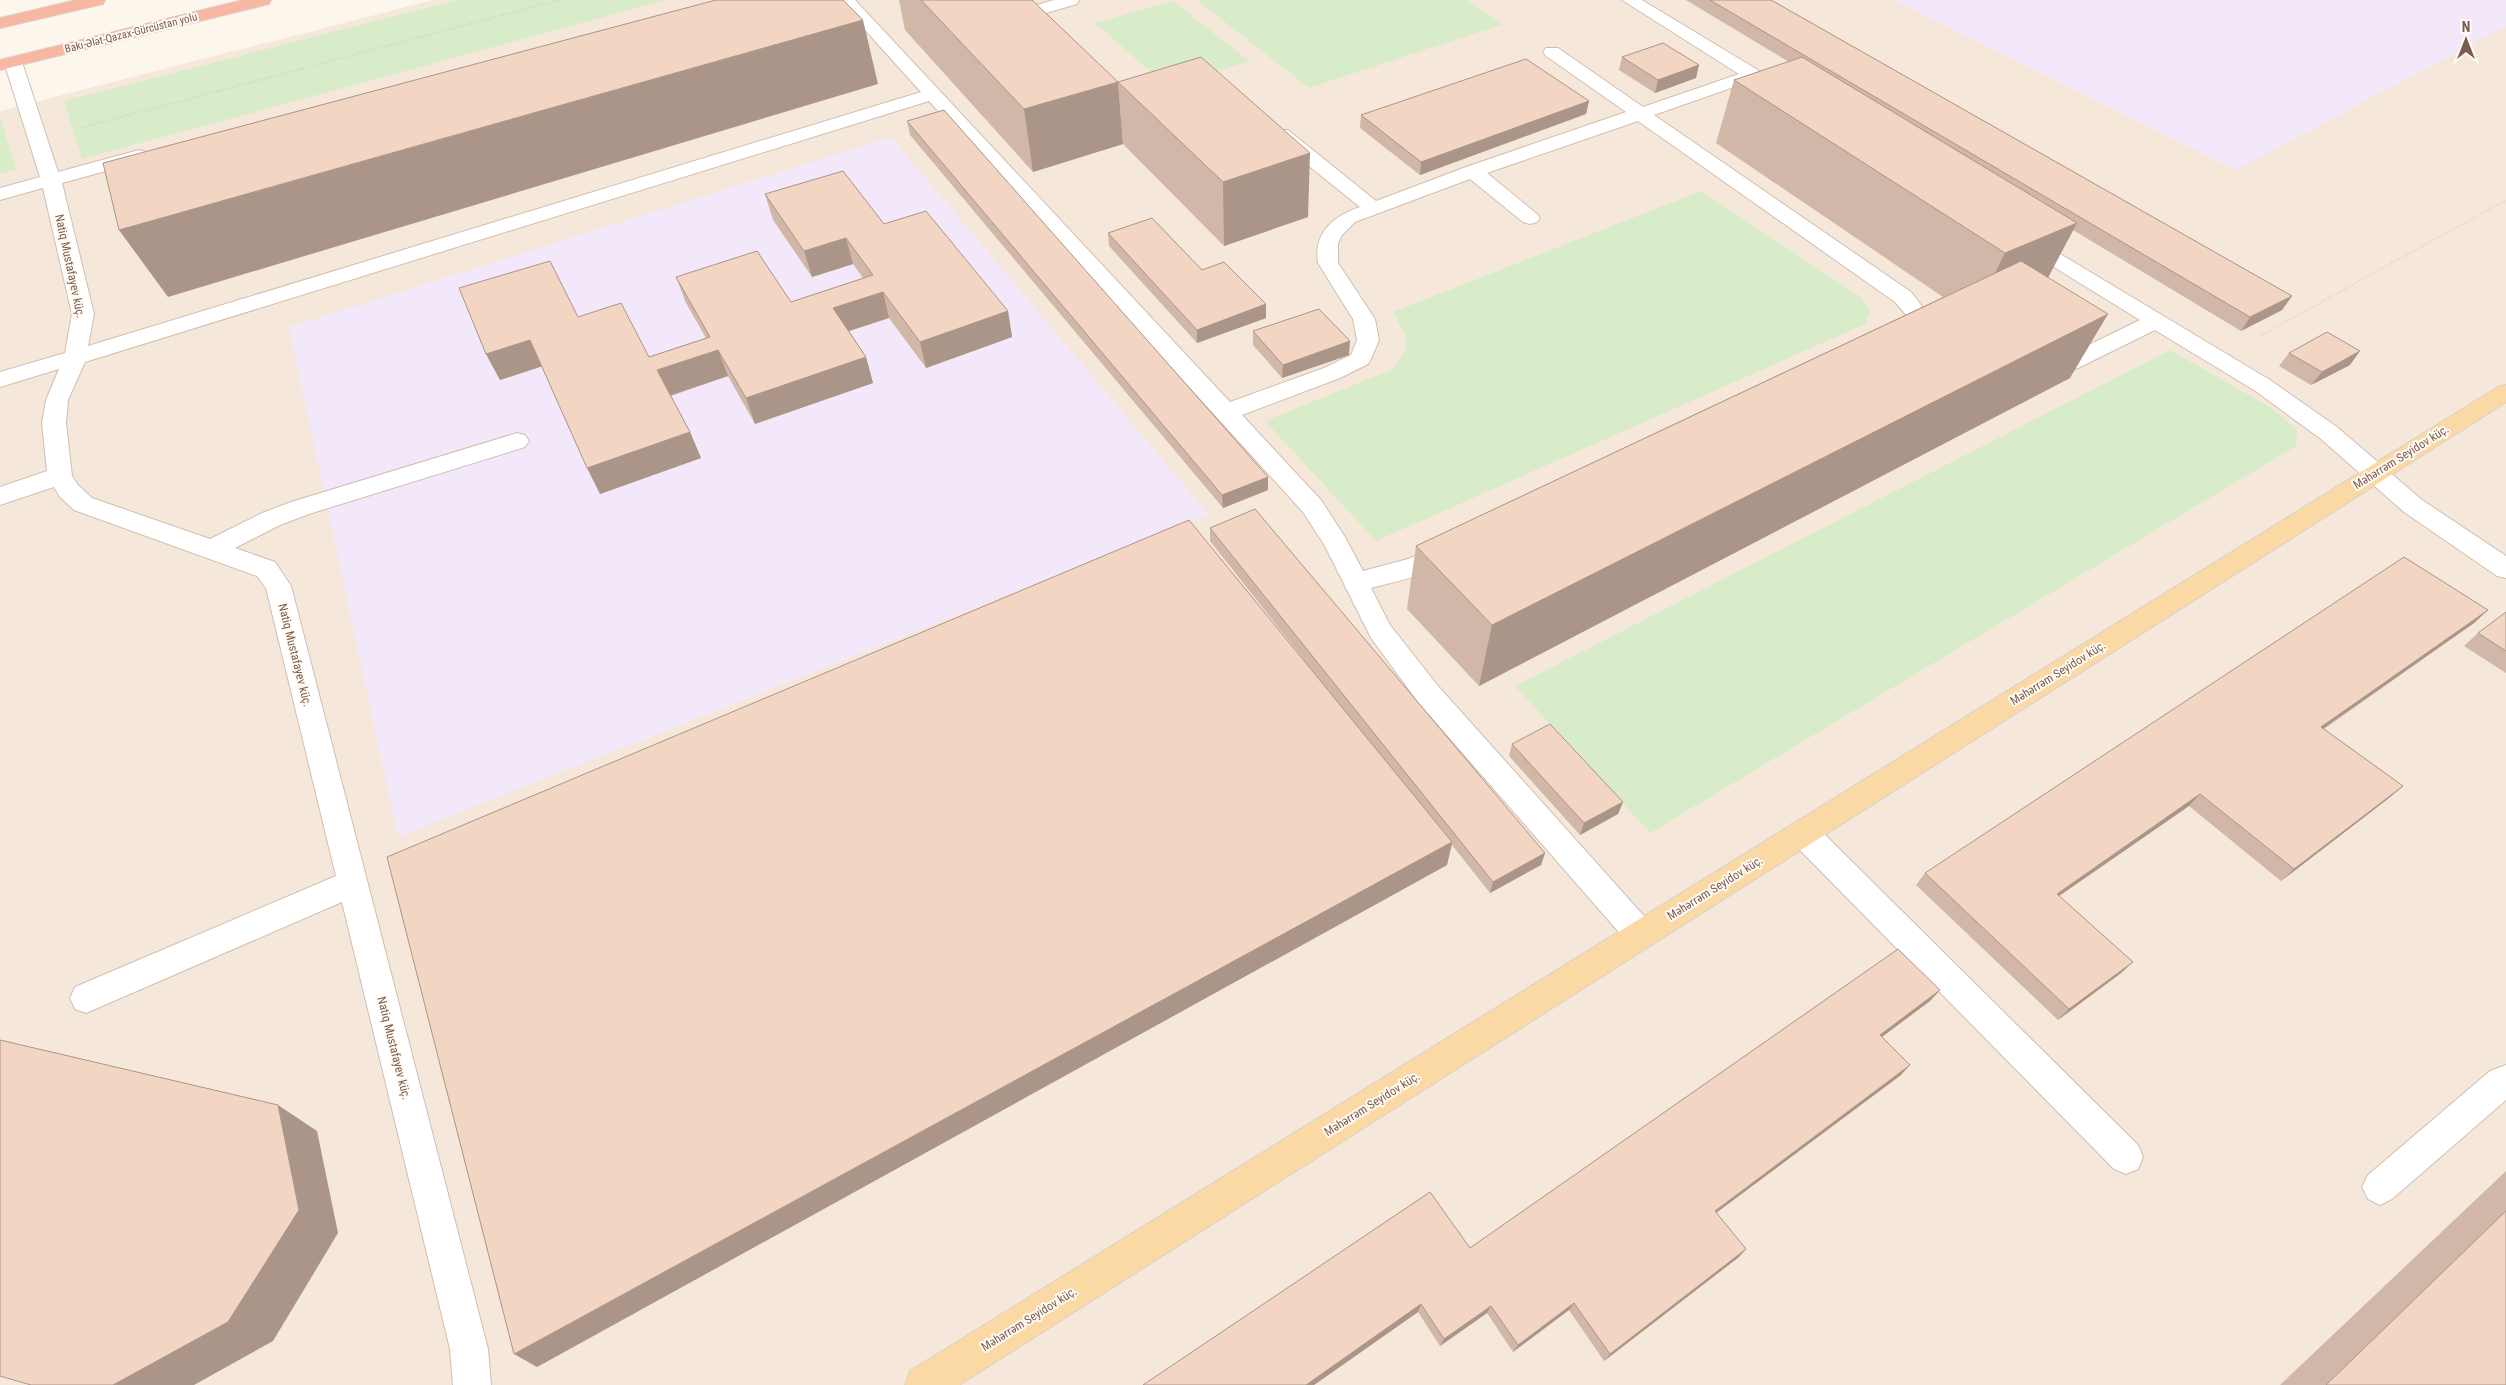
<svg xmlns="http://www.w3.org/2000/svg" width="2506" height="1385" font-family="'Roboto Condensed',sans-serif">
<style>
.residential{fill:#f5e8da}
.education{fill:#f3e8fa}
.green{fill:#d8ecc9}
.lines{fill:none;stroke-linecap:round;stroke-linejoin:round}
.minor-casing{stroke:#d1beb0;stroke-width:2}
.major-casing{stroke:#dad1cd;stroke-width:2}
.highway-casing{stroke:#dad1cd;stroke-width:2}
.path{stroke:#d9b8a5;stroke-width:2;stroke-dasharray:0.5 2.5;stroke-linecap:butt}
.minor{fill:#fff;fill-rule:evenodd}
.major{fill:#fbd9a5;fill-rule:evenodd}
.highway{fill:#f7b7a3;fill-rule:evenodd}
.wall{fill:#d1b7a8}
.shaded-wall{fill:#aa9588}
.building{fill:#f3d5c3;stroke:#aa9588}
.labels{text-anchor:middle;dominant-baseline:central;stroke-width:4;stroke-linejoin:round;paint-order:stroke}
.far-street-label{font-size:11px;fill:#7a5c4d;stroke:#fffaf3}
.street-label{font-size:12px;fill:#7a5c4d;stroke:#fffaf3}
</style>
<rect width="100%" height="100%" fill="#fdf6ec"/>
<path class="residential" d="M433 0H2506V1385H0V111Z"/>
<path class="education" d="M1895 0H2506V26L2236 170Z
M891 137 1209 515 398 837 289 327Z"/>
<path class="green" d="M457 0H666L82 159 64 101Z
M1197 0H1466L1503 24 1309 88Z
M1173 1 1249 61 1168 87 1095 23Z
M0 116 16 170 0 174Z
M1701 191 1861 297 1871 311 1865 324 1376 541 1265 421 1393 369 1406 349 1405 334 1393 312Z
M2170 350 2270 407 2297 430 2296 446 1650 833 1515 686Z"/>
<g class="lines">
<defs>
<path id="minor" d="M838 0H855L1230 402 1324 368 1351 355 1357 340 1353 319 1318 263C1313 232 1334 216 1360 207L1274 138 1272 134 1274 130H1288L1376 201 1466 167 1626 112 1546 56 1543 52 1546 48H1558L1643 107 1739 74 1622 0H1642L1789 89 1792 93 1789 97 1783 98 1751 81 1654 115 1911 292 1930 317C1921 332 1912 347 1892 342L1889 337C1895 328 1901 329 1908 317L1895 302 1638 121 1487 173 1537 214 1540 218 1537 222 1530 224 1523 222 1470 179 1355 222 1342 235 1338 243V263L1375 319 1379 340 1371 359 1368 364 1340 378 1242 415 1321 500 1345 537 1363 571 1408 559 1448 542 1457 545 1461 551C1449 571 1394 582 1371 588L1390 625 1438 686 1652 925 1657 935 1652 945 1641 949 1630 945 1418 702 1371 638 1325 546 1303 512 929 101 85 362 68 400 66 423 72 476 78 485 92 498 210 539 262 513 291 502 517 433 525 435 529 441 525 447 309 514 280 525 235 548 275 562 291 586 488 1349 491 1385H453L450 1349 342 902 86 1013 75 1009 70 998 75 987 336 876 266 588 257 576 74 510 60 497 54 487 0 505V487L47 471 42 423 46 400 59 369 0 387V372L65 353 72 314 43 188 0 200V188L40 177 4 62 7 58H19L22 62 58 172 139 150 146 152 149 156 146 160 62 183 94 314 88 346 921 92Z
M1054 0H1079L1077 4 1032 17 1026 16 1024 12 1026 8Z
M2025 235 2032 237 2270 380 2337 427 2422 500 2506 556V578L2497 576 2404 512 2321 439 2254 390 2155 330 2078 368 2070 370 2062 368 2059 363 2062 358 2140 320 2018 245 2015 241 2018 237Z
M1803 820 1814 824 2138 1145 2143 1157 2138 1169 2126 1174 2114 1169 1792 842 1788 833 1792 824Z
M2506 1065V1100L2392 1199 2380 1205 2368 1199 2362 1187 2368 1175 2490 1071Z"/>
<path id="major" d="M2506 385V402L959 1385H905L910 1371 2498 387Z"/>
<path id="highway" d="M76 0H105L103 4 0 28V18Z
M243 0H271L269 4 0 70V60Z"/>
</defs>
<use href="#minor" class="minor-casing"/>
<use href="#major" class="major-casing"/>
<use href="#highway" class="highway-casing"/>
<path class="path" d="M80 128 559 0
M2260 336 2506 200"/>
<use href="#minor" class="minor"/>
<use href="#major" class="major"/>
<use href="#highway" class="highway"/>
</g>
<path class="wall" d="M899 0H1032L1123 144 1033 172 905 30Z
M1686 0H1771L2292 296 2282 310 2241 331 2073 230 2048 277 2070 378 1479 686 1407 609 1416 546 1943 297 1716 143 1734 80 1789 62Z
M1622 57 1696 78 1655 93 1619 70Z
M1118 82 1308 217 1224 246 1123 144Z
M1589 101 1586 114 1420 175 1360 128 1361 115Z
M907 121 1268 490 1223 508 910 135Z
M765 194 884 224 1008 311 1012 337 926 368 889 318 849 331 866 357 873 383 755 424 728 376 671 396 690 432 701 458 600 494 542 366 500 380 486 354 578 317 649 357 706 338 686 303 676 277 791 302 863 278 853 264 812 277 773 220Z
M1108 233 1202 270 1266 304V318L1197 343 1109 246Z
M1253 331 1349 355 1282 378 1253 345Z
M2289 353 2350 365 2311 385 2279 366Z
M1210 528 1545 853 1541 865 1490 893 1452 845 1447 865 537 1367 1353 722 1210 541Z
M2488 610 2474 623 2324 729 2403 786 2389 798 2281 881 2189 806 2059 896 2133 962 2121 973 2058 1020 1916 885 1925 873Z
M2506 612V673L2464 646 2478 633Z
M1512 744 1623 802 1618 814 1580 835 1509 756Z
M1940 990 1930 1001 1882 1037 1901 1075 1716 1213 1739 1257 1604 1361 1569 1310 1513 1352 1487 1313 1440 1346 1418 1312 1314 1385 1470 1248Z
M2506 1171V1385H2280Z"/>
<path class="shaded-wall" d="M863 20 878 84 168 297 119 230Z
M1699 65 1696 78 1655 93 1658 80Z
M1118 82 1123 144 1033 172 1024 109Z
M1589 101 1586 114 1420 175 1421 162Z
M1310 153 1308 217 1224 246 1223 182Z
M2077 223 2043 287 1973 317 2005 253Z
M846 238 853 264 812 277 804 251Z
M883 292 889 318 840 334 833 308Z
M2292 296 2282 310 2241 331 2250 317Z
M1266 304V318L1197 343V330Z
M1008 311 1012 337 926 368 920 342Z
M2108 314 2070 378 1479 686 1492 625Z
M530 340 543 366 500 380 486 354Z
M1350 341 1349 355 1282 378 1283 365Z
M718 350 728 376 668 396 657 370Z
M2360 351 2350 365 2311 385 2322 372Z
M866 357 873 383 755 424 746 398Z
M690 432 701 458 600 494 587 468Z
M1268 477V490L1223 508 1222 495Z
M2488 610 2474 623 2308 739 2321 727Z
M2403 786 2389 798 2281 881 2294 869Z
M2200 794 2189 806 2046 905 2057 894Z
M1623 802 1618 814 1580 835 1584 823Z
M1452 842 1447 865 537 1367 514 1354Z
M1545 853 1541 865 1490 893 1493 882Z
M2133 962 2121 973 2058 1020 2069 1009Z
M1940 990 1930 1001 1871 1045 1880 1035Z
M1910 1065 1901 1075 1708 1219 1715 1211Z
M278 1105 317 1131 338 1233 273 1341 194 1385H113Z
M1746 1249 1739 1257 1604 1361 1610 1354Z
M1574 1303 1569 1310 1513 1352 1518 1345Z
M1421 1304 1418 1312 1314 1385H1306Z
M1491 1306 1487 1313 1440 1346 1444 1339Z"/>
<path class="building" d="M716 0H843L863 20 119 230 103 163Z
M921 0H1032L1118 82 1024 109Z
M1710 0H1771L2292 296 2250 317Z
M1663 43 1699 65 1658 80 1622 57Z
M1201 57 1310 153 1223 182 1118 82Z
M1802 57 2077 223 2005 253 1734 80Z
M1526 59 1589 101 1421 162 1361 115Z
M944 110 1268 477 1222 495 907 121Z
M843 171 884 224 926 211 1008 311 920 342 883 292 833 308 866 357 746 398 718 350 657 370 690 432 587 468 530 340 486 354 459 288 550 261 578 317 621 303 649 357 710 337 676 277 757 251 791 302 873 275 846 238 804 251 765 194Z
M1152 218 1202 270 1224 262 1266 304 1197 330 1108 233Z
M2021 261 2108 314 1492 625 1416 546Z
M1319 309 1350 341 1283 365 1253 331Z
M2327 332 2360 351 2322 372 2289 353Z
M1255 509 1545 853 1493 882 1210 528Z
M1189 520 1452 842 514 1354 387 857Z
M2404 557 2488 610 2321 727 2403 786 2294 869 2200 794 2057 894 2133 962 2069 1009 1925 873Z
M2506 612V651L2478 633Z
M1550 724 1623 802 1584 823 1512 744Z
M1898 949 1940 990 1880 1035 1910 1065 1715 1211 1746 1249 1610 1354 1574 1303 1518 1345 1491 1306 1444 1339 1421 1304 1306 1385H1143L1430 1192 1470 1248Z
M0 1040 278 1105 299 1210 228 1322 113 1385H31L0 1376Z
M2506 1211V1385H2326Z"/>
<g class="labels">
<g class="far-street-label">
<text transform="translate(131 33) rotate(-14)">Bakı-Ələt-Qazax-Gürcüstan yolu</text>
</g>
<g class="street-label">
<text transform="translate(70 266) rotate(78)">Natiq Mustafayev küç.</text>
<text transform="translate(2401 457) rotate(-32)">Məhərrəm Seyidov küç.</text>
<text transform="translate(295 655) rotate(76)">Natiq Mustafayev küç.</text>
<text transform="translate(2058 673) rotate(-32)">Məhərrəm Seyidov küç.</text>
<text transform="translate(1715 888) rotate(-32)">Məhərrəm Seyidov küç.</text>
<text transform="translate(394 1048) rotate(76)">Natiq Mustafayev küç.</text>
<text transform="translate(1372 1104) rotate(-32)">Məhərrəm Seyidov küç.</text>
<text transform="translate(1029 1319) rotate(-32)">Məhərrəm Seyidov küç.</text>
</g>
</g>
<g transform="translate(2466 40)" stroke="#fffaf3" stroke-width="4" paint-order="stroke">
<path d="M0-4L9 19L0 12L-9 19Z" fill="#7a5c4d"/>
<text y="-8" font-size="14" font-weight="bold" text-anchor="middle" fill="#7a5c4d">N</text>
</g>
</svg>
